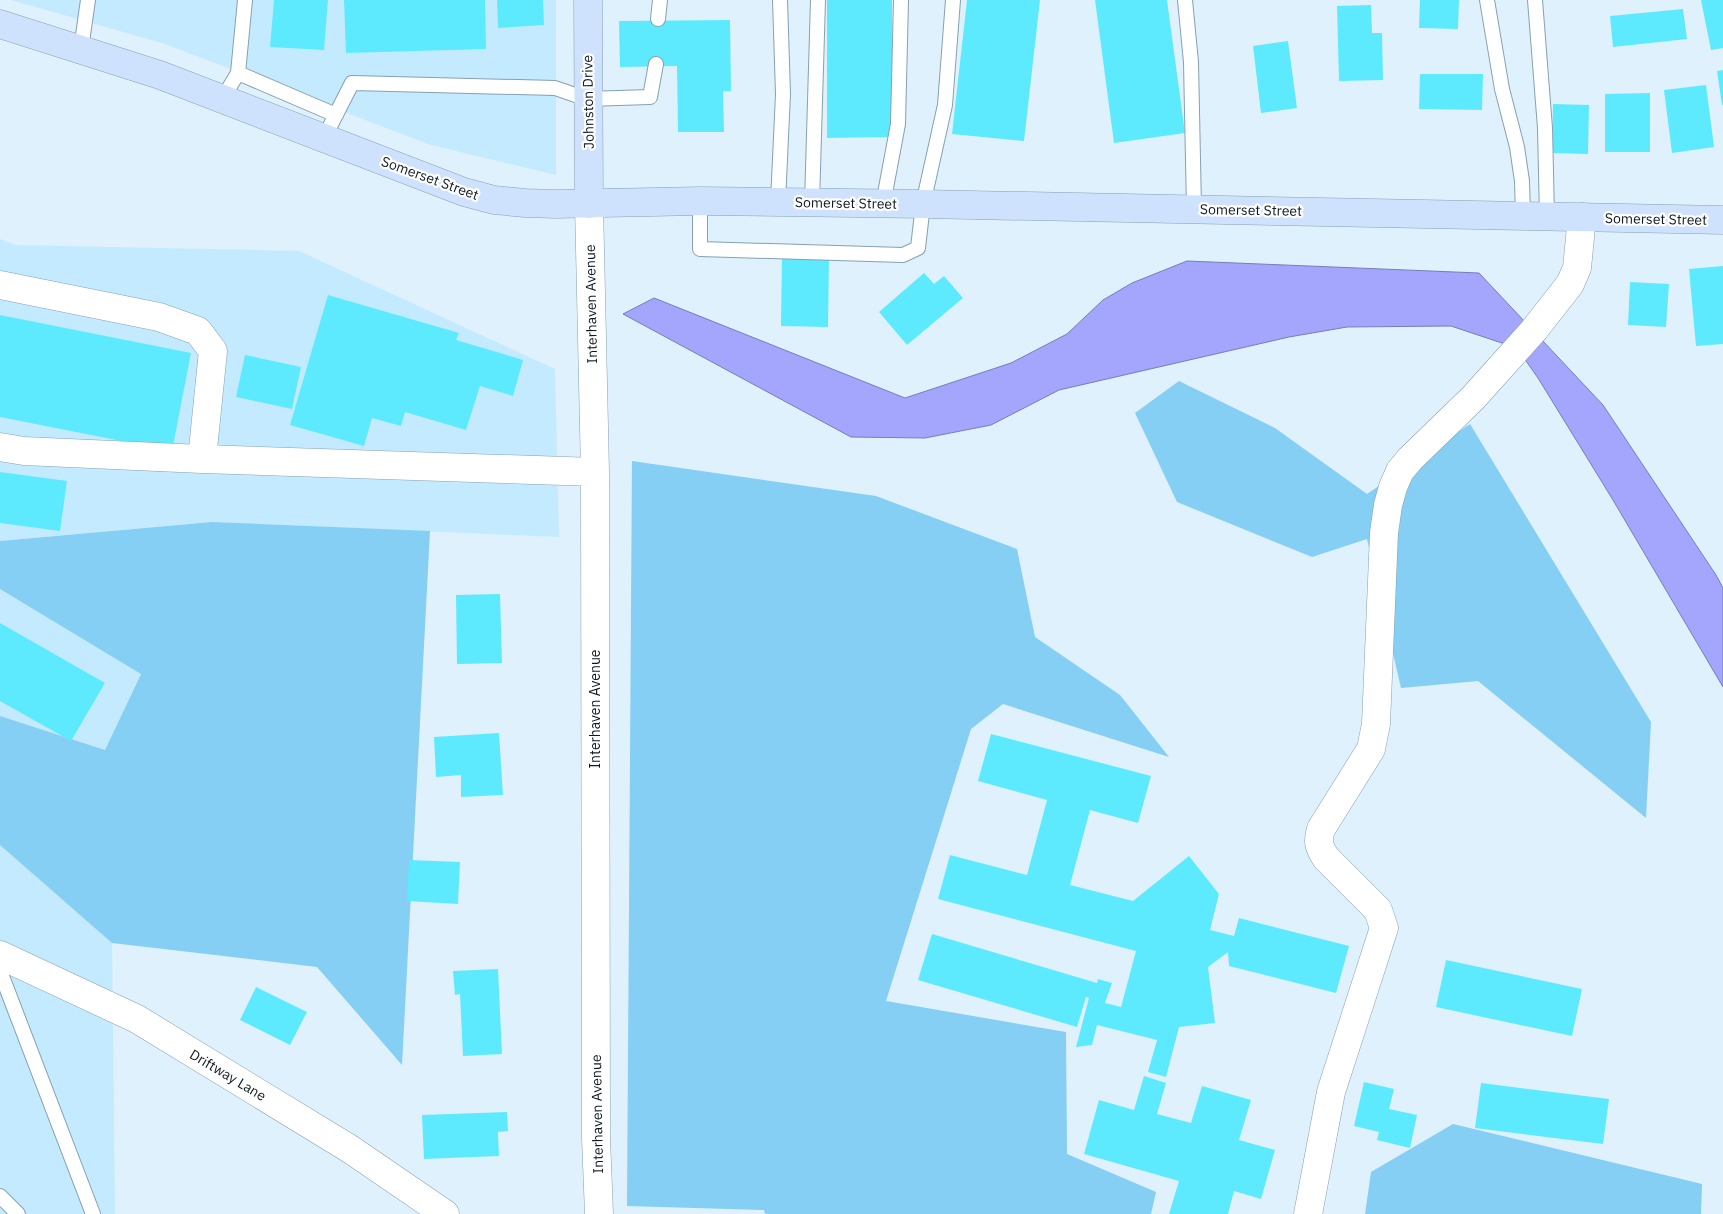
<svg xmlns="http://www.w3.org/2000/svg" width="1723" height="1214" font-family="'IBM Plex Sans',sans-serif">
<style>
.built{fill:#c4eaff}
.green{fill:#85cef4}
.water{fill:#a3a6fc;stroke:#777cba}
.building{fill:#5eeafe}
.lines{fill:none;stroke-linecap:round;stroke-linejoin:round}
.lane-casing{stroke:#85a1b1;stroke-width:16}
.street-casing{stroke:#85a1b1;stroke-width:29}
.secondary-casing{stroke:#85a1b1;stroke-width:29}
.lane{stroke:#fff;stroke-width:14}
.street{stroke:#fff;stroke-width:28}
.secondary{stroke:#cee2fe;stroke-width:28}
.labels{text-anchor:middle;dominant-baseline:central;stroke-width:4.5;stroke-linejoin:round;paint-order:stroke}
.street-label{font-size:14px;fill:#0f1a20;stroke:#fff}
</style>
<rect width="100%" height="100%" fill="#dff1fc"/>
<path class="built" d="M11 0H556V175L431 145 165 44Z
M0 239 16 245 299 251 555 369 559 537 212 522 0 541Z
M0 589 141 673 105 750 0 716Z
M0 845 112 943 115 1214H0Z"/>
<path class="green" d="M1179 381 1275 428 1367 494 1470 424 1651 722 1646 818 1478 681 1401 688 1367 539 1312 557 1177 502 1135 413Z
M632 461 876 496 1017 549 1035 637 1120 695 1169 757 1003 704 971 729 886 1001 1066 1032 1067 1154 1156 1192 1151 1214H765L764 1210 627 1206Z
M212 522 430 531 402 1065 317 967 112 943 0 845V716L105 750 141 674 0 589V541Z
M1453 1124 1702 1184 1701 1214H1365L1371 1172Z"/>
<path class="water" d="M1187 261 1479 273 1603 405 1716 575 1723 588V687L1613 500 1538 378 1517 348 1451 326 1347 327 1289 337 1059 390 991 425 925 438 851 437 623 314 654 298 905 398 1011 363 1067 334 1103 300 1132 283Z"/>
<path class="building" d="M274 0H328L324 50 270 47Z
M344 0H485L486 49 346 53Z
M497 0H543L544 25 498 28Z
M827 0H892V137L827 138Z
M967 0H1040L1024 141 952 134Z
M1095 0H1167L1185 133 1114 143Z
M1420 0H1459L1458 29 1419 28Z
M1701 0H1723V48L1711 50Z
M1371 5 1372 33H1382L1383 80 1339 81 1337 6Z
M1683 9 1687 39 1613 47 1610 16Z
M730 20 731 91H723L724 132H678L677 66 620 67 619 21Z
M1288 41 1297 108 1261 113 1253 46Z
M1723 70V105H1722L1717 71Z
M1420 74H1483L1482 110 1419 109Z
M1706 85 1714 147 1672 153 1664 90Z
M1650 93V152H1605V94Z
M1553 104 1589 105 1588 154 1552 153Z
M782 257 829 258 828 327 781 326Z
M1723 266V344L1696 346 1689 269Z
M924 273 934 284 944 276 963 298 907 345 879 312Z
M1630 282 1669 284 1666 327 1628 325Z
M328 295 459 333 456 340 523 360 513 396 480 386 466 430 405 412 401 426 372 418 364 446 290 425Z
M0 315 191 353 172 451 0 417Z
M245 355 301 367 292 409 236 397Z
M0 472 67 481 60 531 0 523Z
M500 594 502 663 457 664 456 595Z
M0 623 105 683 71 741 0 701Z
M499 733 503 795 461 797V775L436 777 434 737Z
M991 734 1151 776 1138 823 1090 810 1070 885 1133 901 1189 856 1219 894 1210 930 1234 936 1239 918 1349 946 1336 993 1229 966 1228 952 1208 967 1215 1023 1179 1027 1166 1077 1148 1072 1157 1040 1097 1025 1092 1045 1076 1047 1089 998 1086 997 1077 1027 918 980 932 934 1097 983 1098 979 1112 983 1105 1003 1121 1007 1136 951 938 899 950 855 1027 875 1047 800 978 781Z
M409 860 460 862 458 904 407 901Z
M1446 960 1582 989 1572 1036 1436 1007Z
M498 969 502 1054 463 1056 460 994 455 995 453 971Z
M256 987 307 1012 290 1045 240 1020Z
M1144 1076 1166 1083 1157 1114 1191 1123 1202 1086 1251 1100 1239 1140 1275 1150 1261 1199 1234 1191 1228 1214H1169L1179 1181 1084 1154 1099 1100 1134 1110Z
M1364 1082 1394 1089 1389 1109 1417 1115 1410 1148 1377 1140 1379 1132 1354 1126Z
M1481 1083 1609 1099 1603 1144 1475 1128Z
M507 1112 508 1131 498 1132 499 1156 424 1159 422 1115Z"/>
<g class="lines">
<defs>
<path id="lane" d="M1185 0 1191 62 1194 209
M1487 0 1502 89 1517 147 1522 181 1523 217
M1535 0 1545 128 1547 217
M658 19 660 0
M81 49 88 0
M238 73 336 115
M223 98 238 73 245 0
M324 138 352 83 555 88 587 99 650 97 656 64
M700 201V249L903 255 918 248 923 204 945 105 953 0
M778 202 783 94 780 0
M812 203 818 0
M883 204 898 124 901 0
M0 971 93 1214
M0 1196 18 1214"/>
<path id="street" d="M589 204 595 472 596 1138 599 1214
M0 285 159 317 198 331 213 351 202 459
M0 447 24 451 202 459 595 472
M0 955 137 1019 350 1149 445 1214
M1308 1214 1331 1092 1384 928 1378 910 1326 858C1319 847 1317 842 1321 829L1371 749 1376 724 1384 533 1388 505 1393 487 1400 471 1410 459 1473 398 1534 330 1570 284 1577 268 1582 217"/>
<path id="secondary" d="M588 0 589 204
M0 24 160 75 464 192 494 200 525 203 555 204 700 201 923 204 1723 220"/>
</defs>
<use href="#lane" class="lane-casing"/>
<use href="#street" class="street-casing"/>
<use href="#secondary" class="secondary-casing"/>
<use href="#lane" class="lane"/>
<use href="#street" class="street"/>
<use href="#secondary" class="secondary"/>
</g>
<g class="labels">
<g class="street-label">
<text transform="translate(588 102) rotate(-91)">Johnston Drive</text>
<text transform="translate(430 178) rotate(20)">Somerset Street</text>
<text transform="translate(846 203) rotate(1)">Somerset Street</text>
<text transform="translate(1251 210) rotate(1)">Somerset Street</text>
<text transform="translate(1656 219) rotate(1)">Somerset Street</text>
<text transform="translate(591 304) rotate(-91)">Interhaven Avenue</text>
<text transform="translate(595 709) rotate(-90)">Interhaven Avenue</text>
<text transform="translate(228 1075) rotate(31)">Driftway Lane</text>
<text transform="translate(597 1114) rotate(-91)">Interhaven Avenue</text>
</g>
</g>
</svg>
